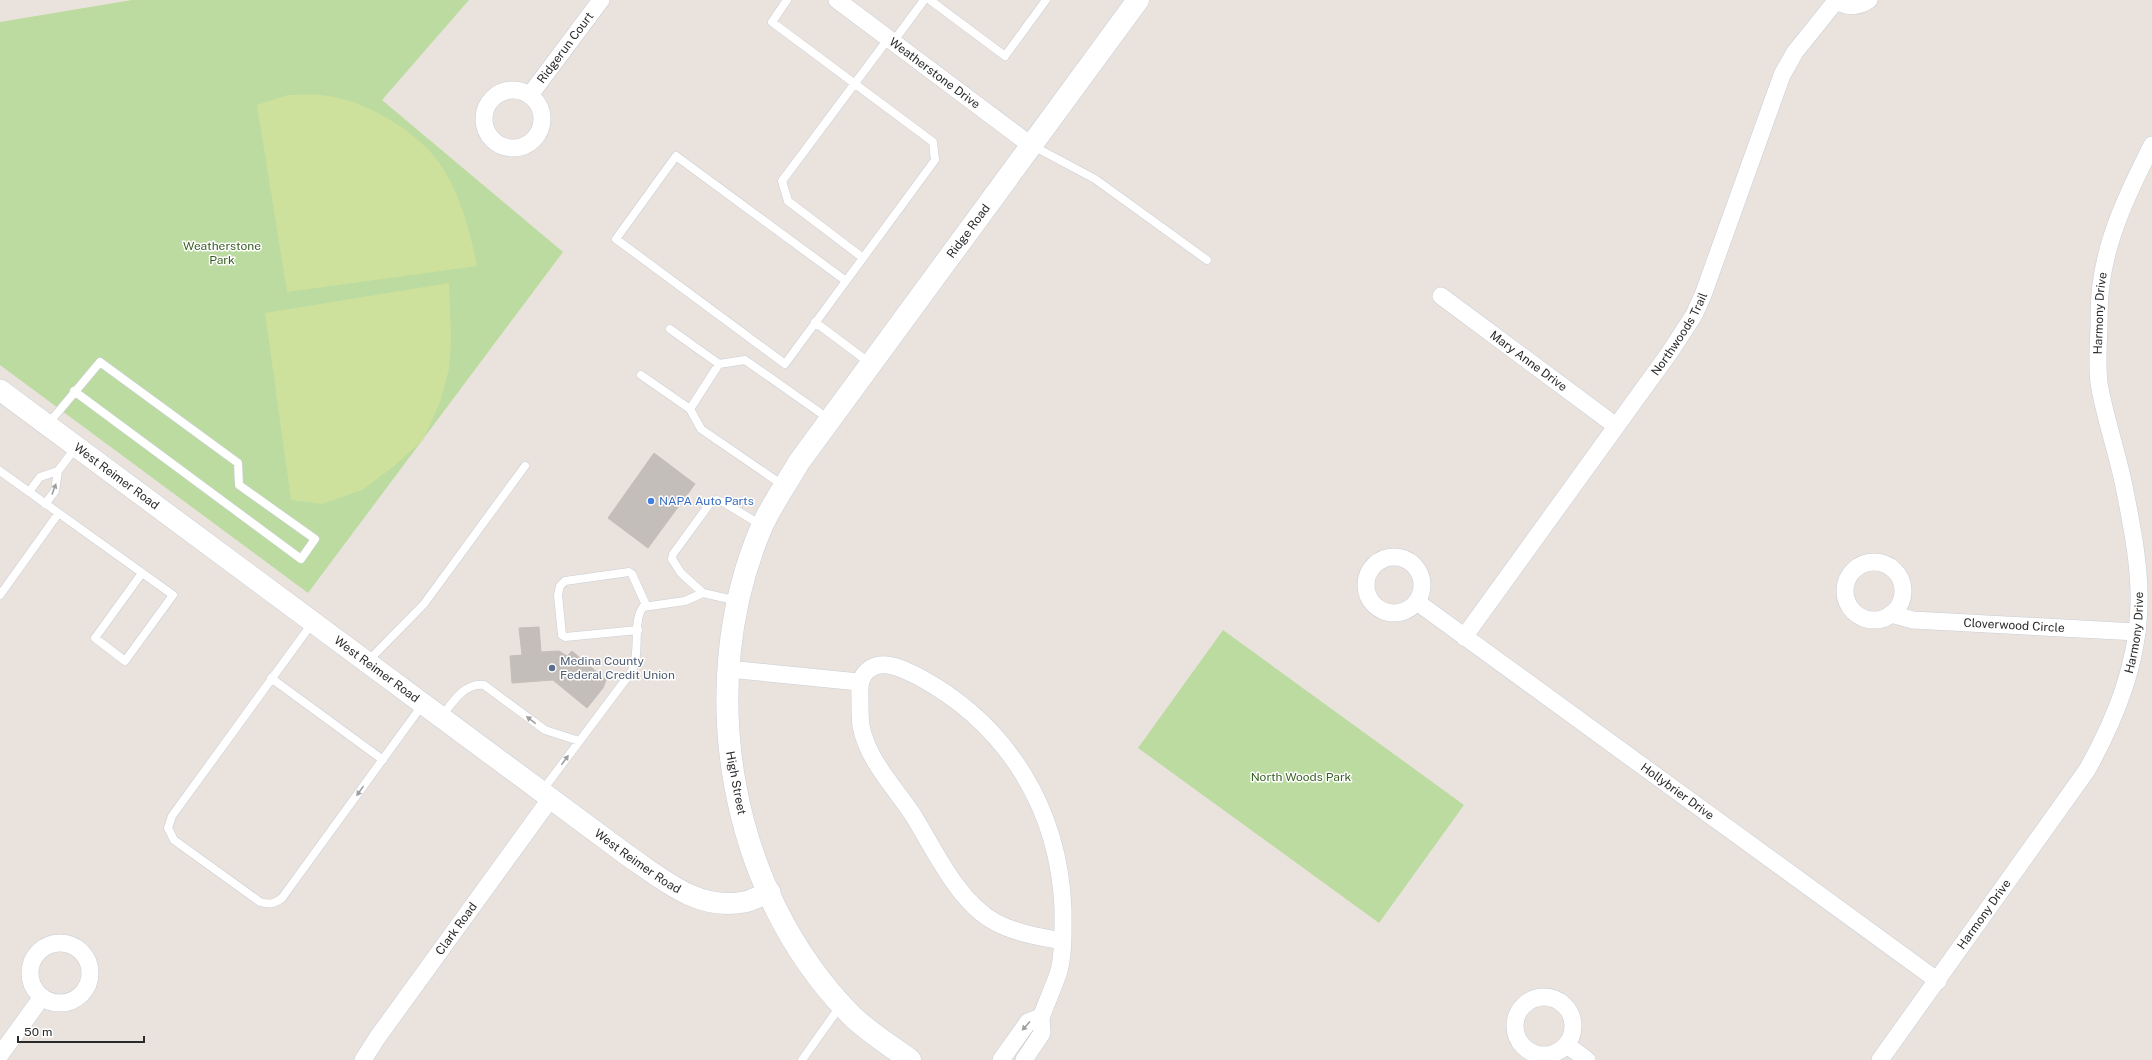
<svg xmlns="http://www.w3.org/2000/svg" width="2152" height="1060" font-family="'Public Sans',sans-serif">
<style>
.green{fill:#bcdba0}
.pitch{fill:#cde19c}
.building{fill:#c3beb9;stroke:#c5beb7}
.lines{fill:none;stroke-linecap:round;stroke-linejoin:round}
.service-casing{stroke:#c9cdd6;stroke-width:9}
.minor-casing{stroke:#c9cdd6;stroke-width:18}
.tertiary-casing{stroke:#c9cdd6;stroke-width:22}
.secondary-casing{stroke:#c9cdd6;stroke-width:23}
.service{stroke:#fff;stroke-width:8}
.minor{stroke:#fff;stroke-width:17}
.tertiary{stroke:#fff;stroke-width:21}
.secondary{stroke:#fff;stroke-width:22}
.oneway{fill:#9f9f9f}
.shop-dot{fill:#3f7fe0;stroke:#fff;stroke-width:1.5}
.service-dot{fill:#5c6f8a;stroke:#fff;stroke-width:1.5}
.labels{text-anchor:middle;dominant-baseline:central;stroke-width:3;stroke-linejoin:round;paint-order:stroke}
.street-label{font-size:12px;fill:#2a2a2a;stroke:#fff}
.park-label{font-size:12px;fill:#375f22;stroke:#fff}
.shop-label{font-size:12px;fill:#366cbe;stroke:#fff;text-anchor:start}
.service-label{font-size:12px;fill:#4e5e75;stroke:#fff;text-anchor:start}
</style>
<rect width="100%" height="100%" fill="#eae3dd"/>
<path class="green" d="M132 0H469L382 100 563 252 308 593 0 365V22Z
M1223 630 1464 805 1379 923 1138 748Z"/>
<path class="pitch" d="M288 95C299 95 310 94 321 95 361 98 414 129 438 161 459 190 470 230 477 266L287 292 257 105Z
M449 283 451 339 449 369 440 402 423 440 393 467 362 490 322 504 291 500 265 313Z"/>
<path class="building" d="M654 453 695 484 648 548 608 518Z
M539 627 541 652 559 651 567 656 572 651 606 680 603 688 587 708 553 680 512 683 510 656 522 655 519 628Z"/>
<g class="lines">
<defs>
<path id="service" d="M787 0 772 22 933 142 935 160 785 364 616 239 676 156 846 281
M930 0 1005 56 1046 0
M893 42 924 0
M1033 146 1095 179 1207 260
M863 258 788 201 782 181 888 39
M815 322 871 364
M670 329 719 364 745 360 829 419
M641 375 690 409 701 429 784 486
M690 409 719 364
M48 424 100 362 238 463 239 485 315 539 301 559 74 391
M0 471 173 595 125 661 95 638 142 573
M29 492 40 477 58 471
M45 504 55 491 58 471 76 447
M703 593 681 573 672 559 673 554 711 502 717 500 723 502 761 525
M0 595 58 514
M313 622 172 816 168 828 174 840 260 902C270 905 274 904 282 898L423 704
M638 630 565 637 562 635 558 595 560 586 565 581 629 572 632 574 646 605
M368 661 424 604 525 466
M271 678 383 760
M442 716C452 703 465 682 484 685L545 730 579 741
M542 791 632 671C641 651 632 622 643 607L685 601 703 593 738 601
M802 1060 841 1005"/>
<g id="minor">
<path id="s1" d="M837 0 1032 146"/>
<path d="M1835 0C1846 7 1858 8 1869 0"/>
<circle cx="513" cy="119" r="29"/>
<path id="s2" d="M530 95 601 0"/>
<path id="s3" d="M1441 296 1616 426"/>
<circle cx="1394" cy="585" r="28"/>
<circle cx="1874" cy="591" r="29"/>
<path id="s4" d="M1417 602 1938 981"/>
<path id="s5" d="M1891 614 1913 620 2137 632"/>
<path id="s6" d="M1464 637 1670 352 1694 315 1703 295 1782 75 1795 52 1836 1"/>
<path d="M728 669 859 682"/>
<circle cx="60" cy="973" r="30"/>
<circle cx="1544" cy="1026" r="29"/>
<path d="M1041 1017C1047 1002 1054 986 1059 971 1064 951 1063 929 1063 909 1059 809 1008 726 921 678 906 670 882 657 867 671 858 679 860 691 860 702 860 710 860 719 861 726 868 761 894 786 913 815 934 849 958 902 995 922 1015 933 1040 937 1062 941"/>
<path d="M1567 1045 1587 1060"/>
<path d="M0 1055 42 997"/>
<path id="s7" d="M363 1060 377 1038 551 798"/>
<path d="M1001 1060 1028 1022 1041 1017 1042 1033 1024 1060"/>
<path id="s8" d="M1880 1060 2087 770C2116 718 2138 663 2139 604 2140 566 2132 527 2125 491 2118 454 2105 419 2099 383 2097 364 2098 345 2099 327 2099 313 2099 299 2101 285 2107 235 2130 189 2152 145"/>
</g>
<g id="tertiary">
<path id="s9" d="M0 390 627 855C662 879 698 911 744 902 752 901 761 895 770 892"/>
</g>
<g id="secondary">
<path id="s10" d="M910 1060C891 1046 870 1033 853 1017 729 893 693 686 762 526 772 504 787 483 799 462L1138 0"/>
</g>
</defs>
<use href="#service" class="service-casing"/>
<use href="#minor" class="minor-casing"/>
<use href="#tertiary" class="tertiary-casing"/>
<use href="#secondary" class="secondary-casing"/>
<use href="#service" class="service"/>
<use href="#minor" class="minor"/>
<use href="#tertiary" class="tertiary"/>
<use href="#secondary" class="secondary"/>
</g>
<defs><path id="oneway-solid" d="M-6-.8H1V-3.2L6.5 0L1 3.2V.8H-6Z"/></defs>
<g class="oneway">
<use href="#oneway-solid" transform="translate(54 489) rotate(-70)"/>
<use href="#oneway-solid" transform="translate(531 720) rotate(-142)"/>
<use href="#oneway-solid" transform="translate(565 760) rotate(-54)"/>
<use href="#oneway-solid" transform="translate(360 791) rotate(126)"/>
<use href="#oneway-solid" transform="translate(1026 1026) rotate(132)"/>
</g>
<circle class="shop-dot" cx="651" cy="501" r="4"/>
<circle class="service-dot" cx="552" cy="668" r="4"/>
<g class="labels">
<g class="street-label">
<text stroke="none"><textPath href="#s2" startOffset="59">Ridgerun Court</textPath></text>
<text stroke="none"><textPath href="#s1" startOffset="122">Weatherstone Drive</textPath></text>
<text stroke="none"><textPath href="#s10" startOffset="960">Ridge Road</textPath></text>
<text stroke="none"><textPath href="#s8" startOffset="827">Harmony Drive</textPath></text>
<text stroke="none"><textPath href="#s6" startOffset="372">Northwoods Trail</textPath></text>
<text stroke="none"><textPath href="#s3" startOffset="109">Mary Anne Drive</textPath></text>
<text stroke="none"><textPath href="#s9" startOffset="145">West Reimer Road</textPath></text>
<text stroke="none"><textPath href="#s5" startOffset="124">Cloverwood Circle</textPath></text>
<text stroke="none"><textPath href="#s8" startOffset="503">Harmony Drive</textPath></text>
<text stroke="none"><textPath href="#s9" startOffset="469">West Reimer Road</textPath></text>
<text transform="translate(736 783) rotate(79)">High Street</text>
<text stroke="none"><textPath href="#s4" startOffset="322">Hollybrier Drive</textPath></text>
<text stroke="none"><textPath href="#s9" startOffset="793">West Reimer Road</textPath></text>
<text stroke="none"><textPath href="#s8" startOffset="179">Harmony Drive</textPath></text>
<text stroke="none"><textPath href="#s7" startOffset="161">Clark Road</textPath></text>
</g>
<g class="park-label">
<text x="222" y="246">Weatherstone<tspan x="222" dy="14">Park</tspan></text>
<text x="1301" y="777">North Woods Park</text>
</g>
<g class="shop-label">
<text x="659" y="501">NAPA Auto Parts</text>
</g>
<g class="service-label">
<text x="560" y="661">Medina County<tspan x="560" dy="14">Federal Credit Union</tspan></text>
</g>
</g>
<path d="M18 1036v6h126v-6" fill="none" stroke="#2a2a2a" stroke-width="2"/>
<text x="24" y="1036" font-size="12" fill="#2a2a2a" stroke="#ffffff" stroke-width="3" paint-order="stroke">50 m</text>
</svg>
